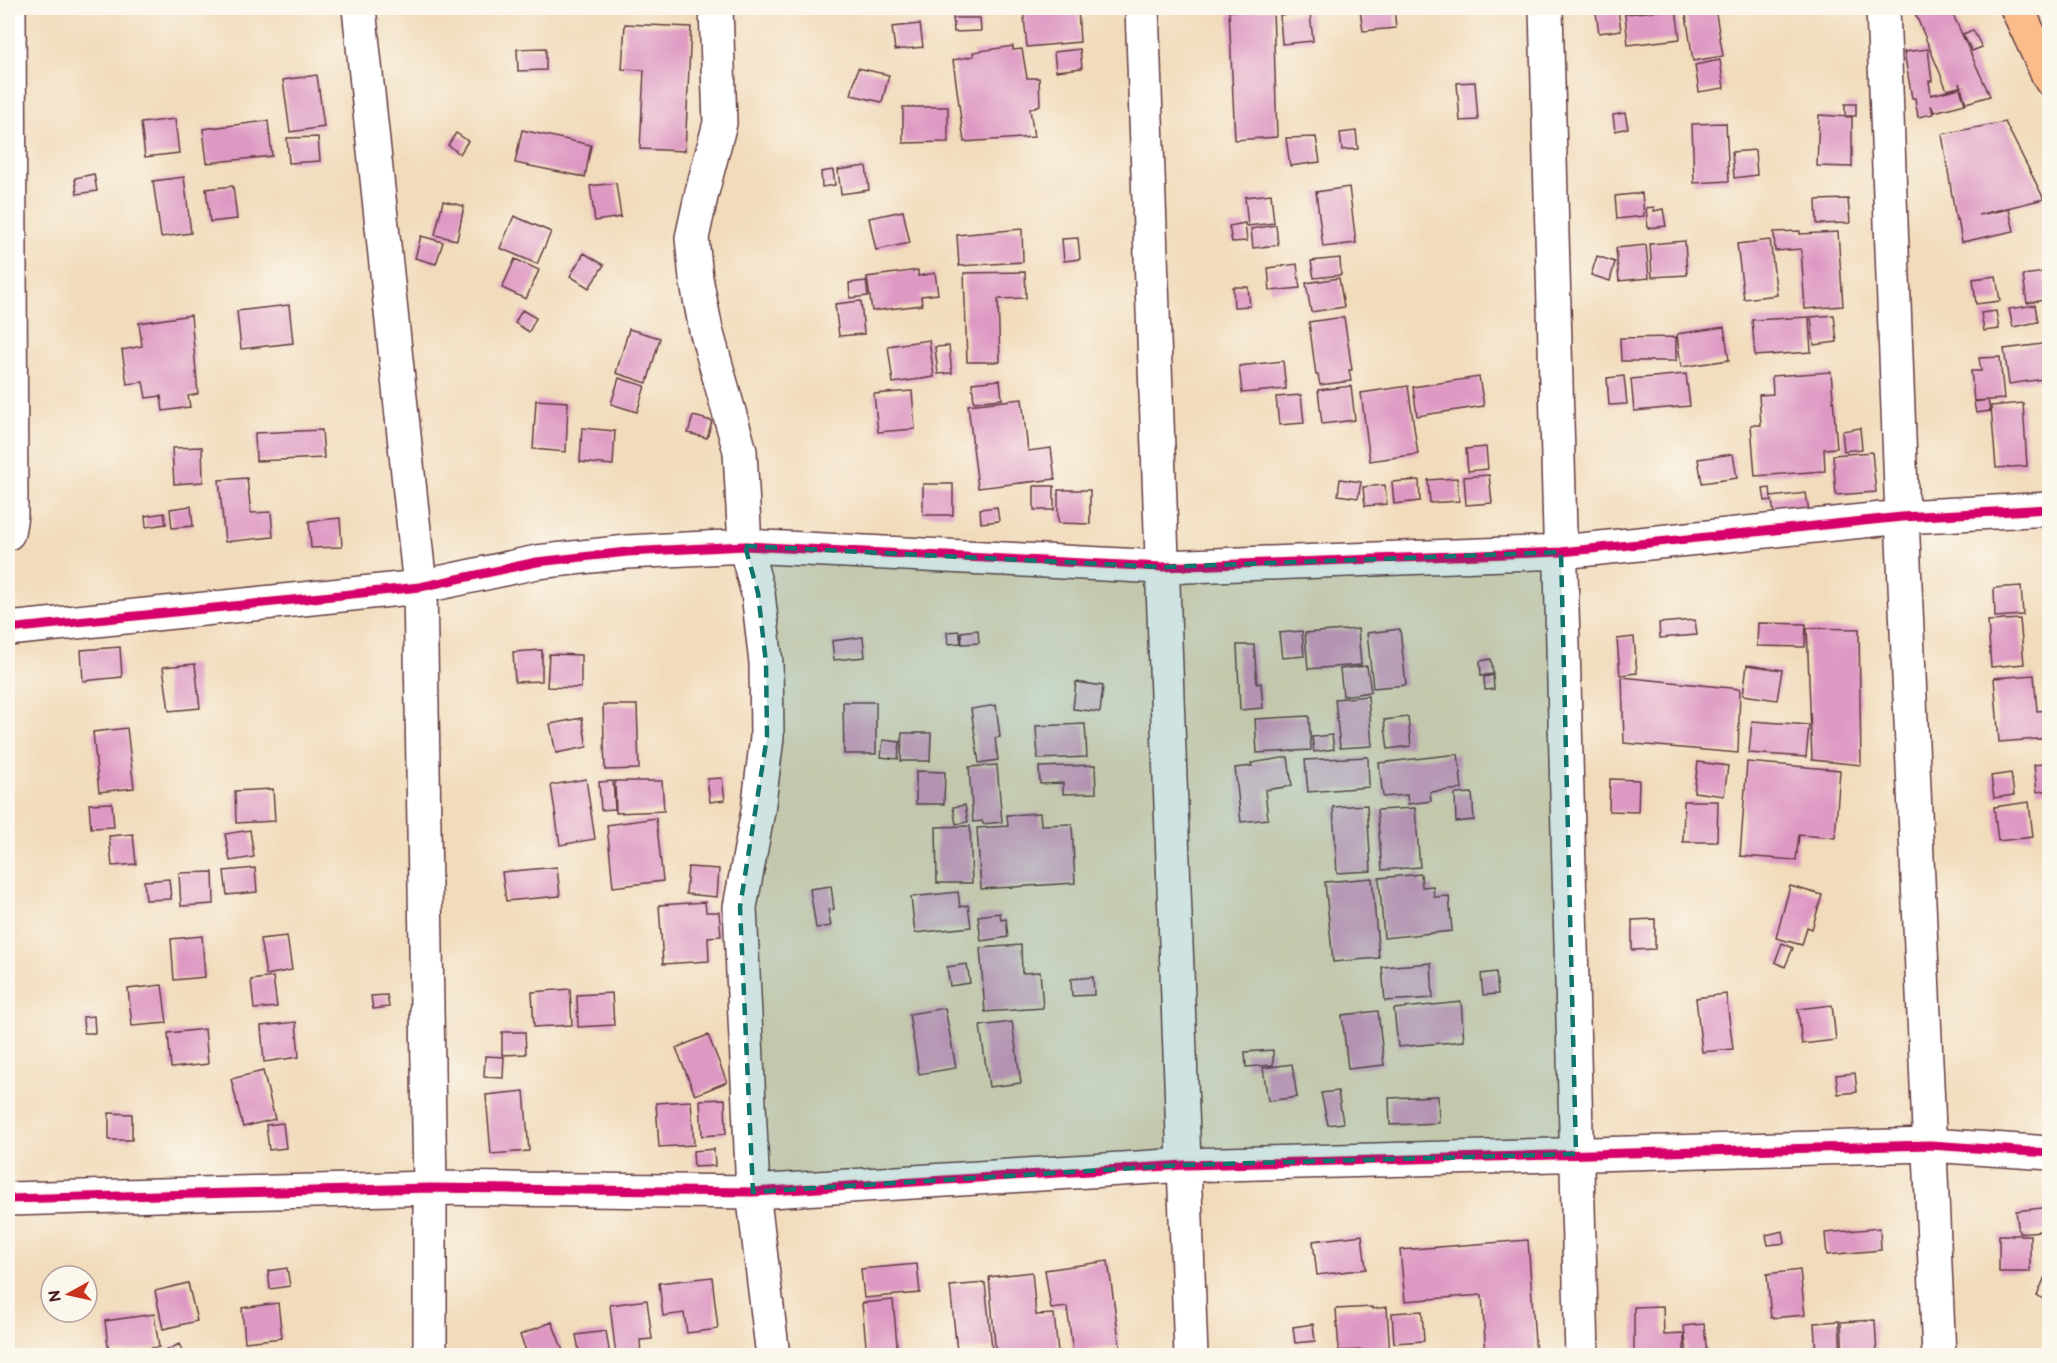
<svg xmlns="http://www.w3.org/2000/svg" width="2057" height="1363" font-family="'Balsamiq Sans',sans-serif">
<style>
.building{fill:#de99c3}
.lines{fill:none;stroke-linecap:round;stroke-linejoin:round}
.minor-casing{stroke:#633b41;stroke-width:36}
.major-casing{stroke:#633b41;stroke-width:36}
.minor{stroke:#fff;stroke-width:33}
.major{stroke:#f9bc8a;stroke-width:33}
.cycleway-casing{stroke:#fbf7ec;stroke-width:13}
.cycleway{stroke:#d6006c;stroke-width:9}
.marked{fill:#0f766e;fill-opacity:0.2;stroke:#0f766e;stroke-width:4.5;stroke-dasharray:12 8;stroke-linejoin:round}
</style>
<rect width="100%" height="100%" fill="#fbf7ec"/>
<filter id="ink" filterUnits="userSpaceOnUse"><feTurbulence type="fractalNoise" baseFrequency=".0167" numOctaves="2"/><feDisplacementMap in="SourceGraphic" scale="12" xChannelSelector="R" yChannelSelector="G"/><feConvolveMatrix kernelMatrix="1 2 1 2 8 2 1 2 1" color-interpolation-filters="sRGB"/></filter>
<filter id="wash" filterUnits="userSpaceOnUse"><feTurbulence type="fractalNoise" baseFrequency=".008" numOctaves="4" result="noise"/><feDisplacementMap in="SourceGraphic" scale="24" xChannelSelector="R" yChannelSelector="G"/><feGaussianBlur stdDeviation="1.35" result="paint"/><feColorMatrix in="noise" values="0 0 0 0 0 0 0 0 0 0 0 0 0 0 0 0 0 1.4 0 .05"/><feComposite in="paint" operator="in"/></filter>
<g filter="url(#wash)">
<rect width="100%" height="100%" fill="#f1dbbb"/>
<g id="blocks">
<path class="building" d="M1023 8H1078L1080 42 1027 47Z
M1382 8H1394L1396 28 1363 31 1360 10Z
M1685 8H1715L1723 56 1693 61Z
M1913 8H1950L1990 96 1966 103 1961 88 1962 87H1961L1959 83 1960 87 1947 90Z
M1273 9 1277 137 1235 140 1229 11Z
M1676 9 1680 39 1628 45 1625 14Z
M1618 10 1621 30 1599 33 1596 13Z
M1310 13 1313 41 1282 44 1280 15Z
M953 18H980L981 31 954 32Z
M625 24 691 27 685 151 640 149 644 70 622 69Z
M920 24 923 47 895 50 892 27Z
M1973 30 1982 47 1972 51 1963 34Z
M1013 46V50L1022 49 1027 78H1039L1040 105 1030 109 1034 137 964 142 953 60 974 56 973 52Z
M546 48V70L518 71 517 49Z
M1080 49 1082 68 1056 71 1054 52Z
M1928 49 1932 81H1929L1931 95 1960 88 1965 104 1934 112 1931 105 1933 114 1918 117 1915 98H1912L1904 52Z
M1720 60 1724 88 1699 92 1695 65Z
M858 68 889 75 882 102 851 95Z
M317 75 324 127 290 132 283 80Z
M1475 82 1478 120 1460 121 1457 83Z
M1845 104H1856V116H1845Z
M903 107H948V142L903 143Z
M1625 113 1628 128 1615 131 1613 115Z
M1819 115 1852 117V167L1817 166Z
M175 119 179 153 145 157 141 123Z
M268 121 272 156 207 163 203 129Z
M2005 122 2044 199 1978 215 2009 209 2014 231 1962 242 1958 219 1956 220 1942 134Z
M1726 123 1729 181 1694 183 1692 124Z
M522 130 591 145 585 177 515 163Z
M1356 131 1358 149 1342 150 1340 133Z
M456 133 468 141 460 154 448 145Z
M318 137 320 161 289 163 287 138Z
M1316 137 1320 162 1290 166 1286 138Z
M1755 150 1757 175 1734 178 1732 152Z
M866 166 869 190 841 194 838 170Z
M833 170 835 185 822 187 821 172Z
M94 174 97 191 77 194 75 178Z
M184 177 191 233 161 237 153 181Z
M616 183 621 217 595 221 590 186Z
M233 186 237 219 210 222 206 189Z
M1349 187 1356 243 1323 247 1316 192Z
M1642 193 1644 216 1617 219 1615 196Z
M1271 194 1274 223 1248 226 1245 197Z
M1848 199 1850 223 1817 224 1816 200Z
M443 201 464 206 457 240 435 235Z
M1654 207V211L1663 209 1666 226 1648 228 1646 208Z
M903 211 910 243 876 250 869 218Z
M514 216 551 232 537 264 500 248Z
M1245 223 1247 241 1232 242 1229 226Z
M1276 225 1278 245 1253 248 1251 229Z
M1022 229 1023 262 959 266 957 235Z
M1800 231V234L1838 232 1843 306 1805 309 1801 249 1775 251 1774 232Z
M421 236 443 242 436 264 415 258Z
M1078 238 1080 259 1064 261 1062 239Z
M1770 240 1777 295 1744 299 1737 244Z
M1685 241 1687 275 1652 277 1650 244Z
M1646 245 1649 278 1619 281 1616 248Z
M584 253 604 265 589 288 570 276Z
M1597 256 1615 262 1610 281 1591 275Z
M1340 258 1341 275 1314 278 1311 261Z
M515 259 539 270 526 299 502 288Z
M1297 264 1300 288 1270 291 1268 268Z
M918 270V276L935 273 938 294 921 296 922 305 872 311 867 277Z
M1025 272 1026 298 998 299 1000 362H967L964 273Z
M2044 272 2049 299 2027 303 2023 275Z
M1996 276 2000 301 1976 304 1973 279Z
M1339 278 1344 307 1311 312 1306 283Z
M866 281 868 296 850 298 849 283Z
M1233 287H1248L1250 306 1234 307Z
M861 301 864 334 839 336 835 304Z
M289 305 293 343 241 349 237 311Z
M2035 305 2038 322 2013 327 2009 309Z
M522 310 536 318 529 332 515 323Z
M1996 311 1999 329 1984 331 1981 313Z
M191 315 198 394 188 396 190 407 163 411 161 396 146 398 143 382 127 384 122 350 142 346 139 323Z
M1834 315 1837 342 1814 345 1811 317Z
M1344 317 1352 370H1349L1351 381 1320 385 1318 375H1316L1309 322Z
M1809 317 1811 352 1755 356 1752 320Z
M1724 327 1729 360 1681 367 1677 334Z
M629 329 660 338 647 383 616 373Z
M1676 337V361H1621L1620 338Z
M929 340 934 377 893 383 888 346Z
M2050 343V378L2009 384 2004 349Z
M949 346 952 373 938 374 935 347Z
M2000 357 2004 399 1974 401 1971 371H1981L1979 358Z
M1283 361 1286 389 1242 393 1239 366Z
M1831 372 1837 448 1824 449 1825 471 1755 476 1751 425H1761L1759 395 1773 394 1772 376Z
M1686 374 1690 406 1634 411 1631 379Z
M1624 376 1627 404 1609 405 1607 378Z
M1479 377 1484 406 1417 416 1413 387Z
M619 378 645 386 637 412 611 404Z
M1000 380 1002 399 974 402 972 383Z
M1351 386 1355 420 1322 424 1318 390Z
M1408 386 1418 454 1370 461 1361 393Z
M912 391 915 429 878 432 874 394Z
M1301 395 1304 423 1279 425 1276 397Z
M1022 399 1028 451 1051 448 1055 479 978 488 968 405Z
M536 400 568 402 566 452 533 449Z
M1988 400 1990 411 1976 413 1974 402Z
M2023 403 2027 466 1996 468 1991 406Z
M693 416 712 421 707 438 688 433Z
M582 428 615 431 613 465 580 462Z
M1860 428 1862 449 1844 451 1842 431Z
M322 430 324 458 256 461 255 433Z
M202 447 203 482 174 484 172 448Z
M1486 447 1488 469 1468 471 1466 449Z
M1872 452 1876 492 1836 495 1833 455Z
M1733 454 1737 478 1702 483 1698 459Z
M1489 475 1492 503 1466 505 1464 477Z
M247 478 251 513 271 512 273 537 225 542 219 480Z
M1457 478 1459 501 1430 503 1428 480Z
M1340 479 1361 482 1358 498 1338 495Z
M1419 480 1420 501 1394 504 1392 482Z
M923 484H953V515H923Z
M1385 485 1387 504 1365 506 1363 487Z
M1034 486H1054V510H1034Z
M1770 488 1771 497 1806 493 1810 518 1775 523 1772 500 1765 501 1763 489Z
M1058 490H1090V524L1058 523Z
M191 506 193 526 172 528 170 509Z
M997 507 999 521 981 523 980 509Z
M164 513 166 524 146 527 145 516Z
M340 518 342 547 311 548 309 521Z
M2021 586 2023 615 1995 617 1994 588Z
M2020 619 2024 664 1991 667 1988 621Z
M1695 620 1697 635 1660 638 1659 623Z
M1758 623 1806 624 1805 647 1757 646Z
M1807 628 1859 629 1861 765 1812 760Z
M1358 629 1361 665 1308 669 1305 633Z
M1400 629 1406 685 1373 688 1367 633Z
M978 630 979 643 962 644 961 632Z
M959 631 961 643 948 644 947 632Z
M1302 631 1304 656 1282 658 1279 633Z
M863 637 865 657 834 660 832 641Z
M1634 637 1637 673 1620 675 1617 639Z
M1237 645H1254L1257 684 1261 683 1263 708 1240 710Z
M120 647 122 677 83 681 81 650Z
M542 650V681L515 682 513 652Z
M549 654 581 655V688L547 687Z
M1491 659 1493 674 1481 676 1480 661Z
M195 664 200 708 169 711 163 667Z
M1747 665 1782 670 1777 700 1743 695Z
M1367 666 1371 692 1343 696 1340 669Z
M1493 675 1494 689 1485 690 1484 677Z
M2034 675 2037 711 2050 710V738L1999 742 1994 678Z
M1622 677 1740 689 1738 753 1624 743Z
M1076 682 1103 686 1100 712 1073 709Z
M1368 696 1372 746 1340 748 1335 699Z
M843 702H876V754H844Z
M603 705H637L639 769 605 770Z
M996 705 1000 737 995 738 998 760 979 763 971 709Z
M1309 716 1311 750 1257 753 1255 719Z
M1408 717 1411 746 1388 749 1384 720Z
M582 718 587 747 556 753 550 724Z
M1752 721 1809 725 1806 757 1749 753Z
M1085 724 1087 757 1038 759 1036 726Z
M127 728 134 788 99 792 93 732Z
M902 733H931L930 761H901Z
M1332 735 1334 749 1314 752 1312 737Z
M883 740 900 742 898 759 881 757Z
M1458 754 1462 789 1430 792 1431 801 1408 804 1407 795 1383 797 1379 763Z
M1288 757 1292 786 1265 790 1268 819 1241 822 1235 768 1252 766 1251 763Z
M1368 757 1369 787 1308 792 1305 760Z
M1698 762 1728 766 1724 796 1694 792Z
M1747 762 1840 770 1835 838 1799 835 1796 860 1740 856Z
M2050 763V790L2037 792 2034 765Z
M997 765 1002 822 983 824 982 821 973 822 969 767Z
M1095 765 1096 793 1063 794V783L1040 784 1039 767Z
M916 771 945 772 944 804H916Z
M2011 773 2014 795 1994 798 1991 776Z
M722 778 725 800 710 802 707 779Z
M586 779 595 839 560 845 551 785Z
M1610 779 1639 780 1638 812 1609 811Z
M613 781 615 809 601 810 599 782Z
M615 781H662L664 811 616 813Z
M273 789 275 821 236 823 235 791Z
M1472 793 1474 820 1456 822 1455 794Z
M1684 801H1718L1717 842H1683Z
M2029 802 2033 837 1998 841 1994 807Z
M112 803 114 827 91 828 89 804Z
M965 805 968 822 956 824 953 807Z
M1367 805 1371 871 1337 873 1333 807Z
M1415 808 1420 867 1382 870 1377 810Z
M1040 813 1041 825 1072 824 1075 883 981 889 977 828 1008 826 1007 815Z
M656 818 663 881 613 887 607 825Z
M970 826 972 883H937L936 827Z
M250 830 254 857 230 861 225 834Z
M133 834 136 864 112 866 109 836Z
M557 867 560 896 506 901 502 872Z
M688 867 719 869 717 897 686 894Z
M255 868 257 892 227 895 224 871Z
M213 872 214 904 181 906 179 873Z
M1421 874 1422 887 1433 886 1434 897 1449 896 1452 931 1384 938 1379 878Z
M1372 878 1379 958 1333 962 1325 882Z
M169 879 171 899 146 900 144 881Z
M831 886 834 909 828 910 831 926 816 928 810 889Z
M1790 886 1822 895 1812 929 1807 927 1802 945 1776 938Z
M958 892 960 907 968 905 971 927 915 933 911 897Z
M705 902 706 912H719L721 936 708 937 709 961 663 964 659 905Z
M1000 913 1001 920 1006 919 1008 937 981 941 978 916Z
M1655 919V949L1632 950V920Z
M202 936 205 977 174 980 171 939Z
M287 936 292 970 266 975 260 939Z
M1782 943 1793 948 1785 967 1775 962Z
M1021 945 1022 973 1040 972 1043 1008 985 1012 980 948Z
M1431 963 1433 998 1385 1001 1382 967Z
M967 964 970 983 950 986 947 967Z
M1496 972 1498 994 1483 995 1481 974Z
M273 977 277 1007 254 1009 251 980Z
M1093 977 1094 995 1072 996 1071 979Z
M162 985 167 1023 132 1026 128 989Z
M570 989 572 1025 534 1027 532 992Z
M612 993 614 1025 578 1027 577 995Z
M1726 994 1733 1049 1702 1052 1696 998Z
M387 995 389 1007 373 1009 371 996Z
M1461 1002 1464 1041 1398 1047 1394 1009Z
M1832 1005 1836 1040 1802 1044 1798 1009Z
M945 1008 956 1068 919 1074 909 1014Z
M1378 1011 1384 1065 1348 1069 1342 1015Z
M94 1016 95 1033H84L83 1017Z
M296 1022 299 1057 264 1062 261 1026Z
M1012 1022 1021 1083 989 1087 980 1026Z
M205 1029 208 1064 171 1068 168 1033Z
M502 1032H525L526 1054 502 1055Z
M708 1035 727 1082 695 1095 676 1048Z
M1273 1050V1065L1246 1067 1245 1052Z
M485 1056 504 1057 503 1078 484 1077Z
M1292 1064 1297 1097 1268 1101 1263 1068Z
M263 1071 275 1119 243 1127 231 1079Z
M1855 1073 1857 1092 1838 1094 1836 1075Z
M524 1091 529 1151 491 1154 486 1095Z
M1338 1091 1343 1123 1328 1125 1321 1093Z
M1438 1096 1439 1123 1390 1125 1389 1098Z
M725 1099 726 1134 702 1136 700 1100Z
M691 1101 694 1145 659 1147 656 1103Z
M109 1113 132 1114V1140H109Z
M283 1123 286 1148 269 1150 266 1125Z
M714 1149 715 1166 694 1167 693 1151Z
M2050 1207V1230L2019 1233 2016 1211Z
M1880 1228 1881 1250 1827 1255 1825 1233Z
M1783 1231 1785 1243 1768 1245 1766 1235Z
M1362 1235 1366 1269 1317 1275 1313 1241Z
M1999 1235H2030V1272H1999Z
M1528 1240 1536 1356H1486L1482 1295 1405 1301 1400 1250Z
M1108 1261 1120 1346 1076 1352 1077 1356H1062V1354L1073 1353 1067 1307 1051 1309 1045 1270Z
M917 1264 920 1293 864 1298 861 1269Z
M2049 1267H2050V1301L2037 1296Z
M287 1268 290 1286 270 1289 268 1271Z
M1800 1270 1805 1315 1771 1318 1767 1274Z
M1032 1272 1036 1315 1054 1314 1058 1353 996 1356 989 1277Z
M712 1277 718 1329 687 1333 684 1313 663 1316 659 1283Z
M188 1283 197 1321 163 1329 155 1291Z
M985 1283 992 1348 957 1351 950 1286Z
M647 1300 652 1339 640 1340 641 1356H616L610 1305Z
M893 1300 898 1356H867L862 1303Z
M278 1303 282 1338 245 1342 242 1308Z
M1663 1306 1664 1335 1684 1334V1356H1634V1307Z
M1373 1307V1309L1387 1307 1390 1356H1364V1350L1339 1351 1336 1309Z
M1422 1311 1424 1341 1394 1343 1392 1313Z
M154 1314 159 1347 109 1354 105 1321Z
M1875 1320 1877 1356H1843L1841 1322Z
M1839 1321 1841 1356H1816L1814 1323Z
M552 1322 565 1356H528L520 1335Z
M1313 1324 1315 1341 1295 1343 1293 1327Z
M1704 1324 1707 1355 1687 1356 1684 1326Z
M606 1331 610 1356H580L576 1335Z
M179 1344 185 1356H156Z"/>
</g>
</g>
<g filter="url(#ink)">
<use href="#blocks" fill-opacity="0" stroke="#633b41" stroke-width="1.5"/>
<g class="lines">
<defs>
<path id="minor" d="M359 8 420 587 430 1188V1356
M716 8 720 123 702 192 692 238 696 278 706 330 740 451 745 546 758 593 766 663 767 737 758 811 740 907 753 1192 773 1356
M1142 8 1191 1356
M1546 8 1582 1356
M1883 8 1902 517 1939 1356
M8 533 11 515 9 8
M8 629 420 587 537 562 627 552 745 546 1162 567 1561 552 1902 517 2050 509
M8 1199 430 1188 753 1192 1185 1165 1930 1145 2050 1153"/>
<path id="major" d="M2017 8 2050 79"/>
</defs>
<use href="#minor" class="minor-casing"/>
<use href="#major" class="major-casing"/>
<use href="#minor" class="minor"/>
<use href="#major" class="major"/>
<defs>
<path id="cycleway" d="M8 629 420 587 537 562 627 552 745 546 1162 567 1561 552 1902 517 2050 509
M8 1199 430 1188 753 1192 1185 1165 1930 1145 2050 1153"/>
</defs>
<use href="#cycleway" class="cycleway-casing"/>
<use href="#cycleway" class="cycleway"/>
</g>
</g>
<path class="marked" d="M745 546 1162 567 1561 552 1576 1154 1185 1165 753 1192 740 907 767 737 766 663 758 593Z"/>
<rect width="2057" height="1363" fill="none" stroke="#fbf7ec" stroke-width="30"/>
<g transform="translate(69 1294) rotate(262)"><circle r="28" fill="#fbf7ec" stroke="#b4a19f" stroke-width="1.5"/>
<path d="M0-4.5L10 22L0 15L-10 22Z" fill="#c8321e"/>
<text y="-9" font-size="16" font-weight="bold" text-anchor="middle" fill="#4a1f2b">N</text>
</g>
</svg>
